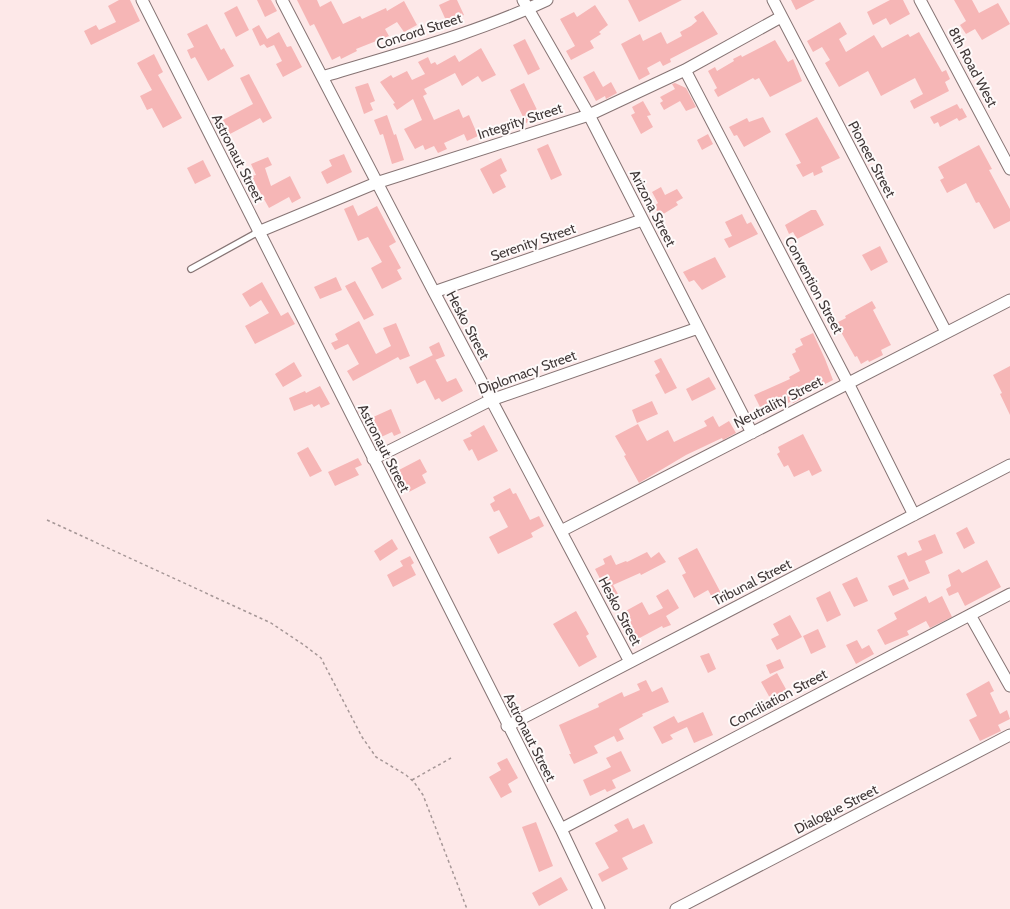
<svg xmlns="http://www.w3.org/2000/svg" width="1010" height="909" font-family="Cabin,sans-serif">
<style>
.building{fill:#f6b6b6}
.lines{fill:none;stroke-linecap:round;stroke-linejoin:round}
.service-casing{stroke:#867474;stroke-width:8}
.minor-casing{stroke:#867474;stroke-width:13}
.path{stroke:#a69797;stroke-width:1.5;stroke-dasharray:3 3;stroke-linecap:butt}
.service{stroke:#fff;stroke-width:5.5}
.minor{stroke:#fff;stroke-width:11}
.labels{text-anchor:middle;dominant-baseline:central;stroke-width:4;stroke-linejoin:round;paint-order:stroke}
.street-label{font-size:14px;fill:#403838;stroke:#fefafa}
</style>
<rect width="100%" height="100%" fill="#fde8e8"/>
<path class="building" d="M119 0H130L140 21 91 45 84 31 96 25 99 30 116 22 108 6Z
M257 0H271L277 11 265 17Z
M297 0H317L320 7 331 1 343 24 360 16 362 19 386 8 387 11 404 1 417 25 404 32 397 22 385 29 389 36 356 49 357 51 341 59 340 56 332 60 314 24 310 26Z
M450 0H457L464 15 456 19 458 23 449 27 439 5Z
M628 0H682L639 22Z
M791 0H815L796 10Z
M890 0H903L910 14 890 25 886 18 873 25 867 12Z
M954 0H972L979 13 998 3 1010 24 982 40 975 29 966 34 960 25 966 21Z
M595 5 608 25 599 32 601 34 590 41 594 48 571 60 566 51 575 46 560 19 574 12 577 17Z
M237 6 249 30 236 37 224 13Z
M703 11 718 34 670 59 671 62 663 66 660 61 647 68 650 74 639 80 621 44 640 34 643 41 661 32 667 44 682 36 680 32 691 26 697 21 694 17Z
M840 22 847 34 839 39 846 52 874 35 882 48 908 34 910 37 919 32 942 72 946 70 950 79 945 82 949 91 914 109 910 101 923 94 915 78 881 96 868 71 839 87 825 63 830 60 822 47 813 52 807 41Z
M207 24 221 50 224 48 234 66 208 81 195 57 191 59 187 50 194 47 187 34Z
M259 25 267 39 279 32 287 47 291 46 302 67 283 77 276 64 282 61 274 45 267 48 264 44 260 46 252 29Z
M525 39 540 69 528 75 513 45Z
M775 40 788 62 793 59 802 81 770 97 759 78 755 80 753 78 718 97 714 90 717 88 708 71 715 67 717 71 734 61 733 59 741 55 742 57Z
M481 48 496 75 482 82 478 76 462 86 455 73 424 89 427 94 423 96 434 120 459 109 463 118 469 115 478 136 467 141 464 134 444 143 447 149 438 153 434 146 425 150 423 145 415 149 404 129 422 120 413 99 397 110 393 104 395 103 380 82 391 75 393 78 407 71 412 80 425 74 418 62 428 57 431 64 435 62 437 65 455 55 459 62Z
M154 54 163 72 158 75 182 118 163 128 152 108 147 110 140 96 152 90 137 63Z
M594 71 603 87 611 82 617 93 606 99 605 96 596 101 583 77Z
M249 74 272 118 263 123 260 118 230 134 223 120 253 104 240 78Z
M368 83 375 101 370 103 373 110 364 114 355 87Z
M524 83 540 116 526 123 510 90Z
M675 83 686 88 696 107 686 111 680 101 664 110 660 103 663 101 660 97 675 89 672 84Z
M643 101 651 115 647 116 653 127 641 134 631 115 635 113 632 107Z
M957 104 960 109 962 108 967 117 959 121 957 118 940 127 938 122 934 124 930 117Z
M387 115 394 135 396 134 404 160 392 164 383 134 380 135 374 120Z
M763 117 771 132 744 147 737 135 734 136 729 127 747 118 749 122Z
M817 117 840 158 821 167 823 172 814 176 813 172 803 177 796 165 801 163 785 134Z
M708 134 713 144 702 150 697 140Z
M548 144 562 175 551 180 537 149Z
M979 145 992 169 989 170 1010 209V221L994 229 979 202 976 203 966 183 947 193 940 180 944 178 938 167Z
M344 154 352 172 327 184 321 172 332 166 329 160Z
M268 157 272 165 265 168 271 186 290 176 301 198 292 203 289 197 269 208 255 183 252 176 256 175 251 164Z
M501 158 507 171 500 175 506 187 493 194 480 169Z
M203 160 211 176 195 184 187 168Z
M661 187 665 195 677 189 683 198 676 202 678 205 660 216 654 206 658 203 652 192Z
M353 205 358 216 377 206 396 242 389 246 401 268 397 270 402 279 382 289 371 268 382 262 368 237 358 241 344 209Z
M811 210H816L824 225 797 239 793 232 789 234 785 225Z
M742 214 747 224 751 222 758 234 729 248 724 239 732 236 725 222Z
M880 246 888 262 871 271 862 255Z
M715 257 726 277 702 290 694 280 689 282 683 272Z
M336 277 342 290 320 299 314 287Z
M355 281 374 315 364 320 345 286Z
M262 282 281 316 288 312 295 324 255 344 245 326 269 313 261 300 250 307 242 294Z
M872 301 876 308 873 310 891 345 881 350 883 355 869 362 868 360 861 364 857 356 855 357 836 323 846 318 845 316Z
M359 321 376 354 391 346 383 328 396 323 410 356 400 360 398 357 353 381 347 371 359 364 348 344 335 350 331 343 338 340 335 334Z
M813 333 825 359 833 380 800 397 801 399 793 403 792 401 786 404 785 402 763 413 754 395 790 379 789 377 800 371 792 354 796 352 795 349 803 345 800 339Z
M439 342 445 356 435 360 429 347Z
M433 355 447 382 456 378 463 391 442 402 439 398 435 400 425 380 417 384 409 367Z
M661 358 677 388 665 394 655 375 660 372 654 361Z
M294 362 302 376 283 387 275 374Z
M1010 366V415L1000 394 1002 393 993 375Z
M709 377 716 389 692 401 686 389Z
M320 386 330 404 321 408 319 404 314 407 312 404 294 411 289 398 305 391 306 393Z
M652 401 658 414 637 423 632 410Z
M391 409 401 433 394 436 392 432 379 438 371 418Z
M713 416 719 427 729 421 736 433 723 440 722 438 686 455 639 483 624 456 626 455 615 436 638 424 647 441 668 430 674 442 707 426 704 421Z
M484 425 498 451 478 461 472 449 469 451 463 440 472 436 470 433Z
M803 434 822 471 812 476 809 470 794 477 788 465 784 467 777 454 780 452 778 447Z
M308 447 322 471 310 477 297 453Z
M358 458 362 465 355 468 359 475 335 486 328 472Z
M420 459 427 472 422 475 426 483 409 492 397 471Z
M510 488 513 494 516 493 530 520 539 516 544 526 531 533 533 537 498 554 489 537 508 527 499 510 494 512 490 504 495 501 493 497Z
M967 527 975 543 964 549 956 533Z
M935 534 943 553 925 561 930 573 909 582 897 556 906 552 908 556 922 550 918 541Z
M392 539 398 549 380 561 374 551Z
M697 548 722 595 713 599 708 590 694 598 682 575 686 573 678 558Z
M647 552 651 558 659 552 666 562 641 575 640 573 613 585 618 594 610 598 595 569 605 564 603 559 611 555 616 565 626 561 627 562Z
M410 556 414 563 411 565 416 575 393 587 387 575 403 566 400 561Z
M987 560 1001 587 965 606 958 592 949 596 946 589 951 586 948 575 959 569 962 573Z
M857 577 868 601 854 607 842 584Z
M904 579 909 589 893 596 888 586Z
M668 589 679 608 666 616 671 625 663 628 662 626 634 641 624 622 626 621 622 613 642 602 649 615 663 608 656 596Z
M830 591 841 615 827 622 816 598Z
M926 596 929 603 942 596 952 617 930 628 926 621 907 631 909 635 885 645 877 630 897 619 894 613Z
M576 611 589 634 586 636 597 657 579 667 553 624Z
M790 615 802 637 777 650 771 639 779 635 773 624Z
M818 629 826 647 811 654 803 636Z
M857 640 862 649 869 645 874 654 856 664 846 645Z
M709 653 716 669 708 673 700 656Z
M780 659 784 668 770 674 766 665Z
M777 673 787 691 785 692 789 700 775 707 761 682Z
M646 680 652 692 662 687 669 702 642 714 643 716 619 729 624 739 617 742 614 736 594 746 598 753 574 764 569 754H571L559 725 599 707 598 704 622 692 624 697 640 690 637 684Z
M989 681 994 691 990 693 1000 714 1007 710 1010 719 998 725 1001 731 980 741 969 720 977 716 966 694Z
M703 712 713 735 694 743 687 727 670 735 673 739 662 744 653 727 674 716 678 723Z
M621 751 631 771 612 780 616 788 607 792 605 789 590 796 583 780 611 767 606 758Z
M507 758 518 778 508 784 512 792 501 798 489 777 501 770 497 763Z
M628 818 633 829 644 824 653 843 622 858 628 869 602 882 598 874 609 868 595 843 618 831 614 825Z
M536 822 553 866 539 872 522 827Z
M561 877 568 890 539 906 532 893Z"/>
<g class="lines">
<defs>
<path id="service" d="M191 269 258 232"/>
<path id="minor" d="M142 0 561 829 599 909
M282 0 434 292 630 662
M523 0 589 115 752 433
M773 0 946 332
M920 0 1010 169
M685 70 848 383 914 515
M322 77C397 54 475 34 547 0
M258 232 376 183 589 115 685 70 781 17
M434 292 642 220
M373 459 491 400 698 328
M561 531 1010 300
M970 615 1010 686
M507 726 1010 465
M561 829 1010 594
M676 909 1010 735"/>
</defs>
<use href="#service" class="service-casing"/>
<use href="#minor" class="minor-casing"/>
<path class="path" d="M47 520 271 623 304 645 321 658 362 737 376 757 406 775 414 782 423 795 467 909
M412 780 451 758"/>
<use href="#service" class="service"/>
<use href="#minor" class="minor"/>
</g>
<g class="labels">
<g class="street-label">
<text transform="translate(419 31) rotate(-18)">Concord Street</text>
<text transform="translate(973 67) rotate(62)">8th Road West</text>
<text transform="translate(520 121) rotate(-18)">Integrity Street</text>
<text transform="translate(238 158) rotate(63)">Astronaut Street</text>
<text transform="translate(872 159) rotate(62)">Pioneer Street</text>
<text transform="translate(653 208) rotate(63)">Arizona Street</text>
<text transform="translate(533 242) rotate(-19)">Serenity Street</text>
<text transform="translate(814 285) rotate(62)">Convention Street</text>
<text transform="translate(468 325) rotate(62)">Hesko Street</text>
<text transform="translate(527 372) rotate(-20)">Diplomacy Street</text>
<text transform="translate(778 402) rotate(-27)">Neutrality Street</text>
<text transform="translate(384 448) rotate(63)">Astronaut Street</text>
<text transform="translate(752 582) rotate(-27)">Tribunal Street</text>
<text transform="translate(620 611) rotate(62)">Hesko Street</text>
<text transform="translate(778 698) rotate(-28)">Conciliation Street</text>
<text transform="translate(530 737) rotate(63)">Astronaut Street</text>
<text transform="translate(836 809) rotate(-27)">Dialogue Street</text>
</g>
</g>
</svg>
